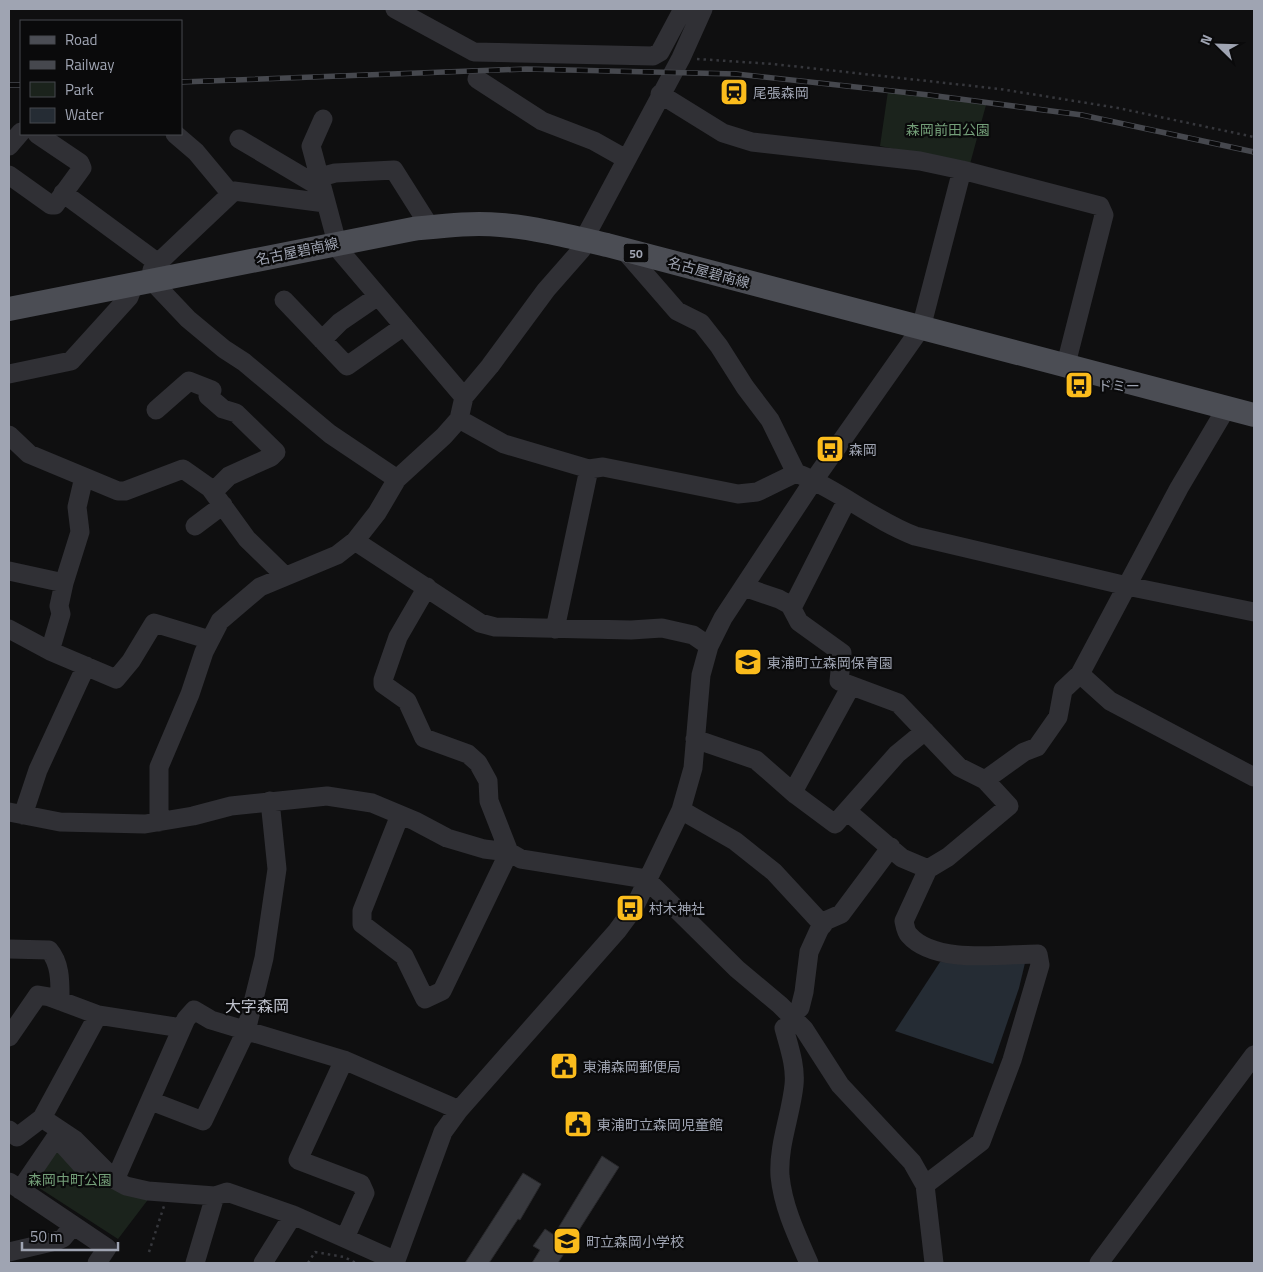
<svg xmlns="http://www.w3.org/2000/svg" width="1263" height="1272" font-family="'Titillium Web','Noto Sans JP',sans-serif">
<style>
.green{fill:#1b231c}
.water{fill:#252c34}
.building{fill:#38393e;stroke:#29292c}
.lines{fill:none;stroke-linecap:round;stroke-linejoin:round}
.path{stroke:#36373c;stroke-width:2.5;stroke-dasharray:2.5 4;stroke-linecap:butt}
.minor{stroke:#303035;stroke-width:19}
.major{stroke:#4b4d54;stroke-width:24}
.rail-casing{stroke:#46484e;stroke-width:5.5}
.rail{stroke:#0a0a0b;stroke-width:4;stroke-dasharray:11;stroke-linecap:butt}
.labels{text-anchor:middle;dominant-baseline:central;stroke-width:4.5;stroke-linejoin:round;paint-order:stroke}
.shield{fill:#0a0a0b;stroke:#727680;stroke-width:1}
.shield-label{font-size:12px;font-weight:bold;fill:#9fa4b2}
.poi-label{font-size:14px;fill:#9fa4b2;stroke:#0a0a0b;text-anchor:start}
.park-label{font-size:14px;fill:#749f79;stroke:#0a0a0b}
.street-label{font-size:14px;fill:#9fa4b2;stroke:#0a0a0b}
.quarter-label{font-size:16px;fill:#c0c3ce;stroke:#0a0a0b}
</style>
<rect width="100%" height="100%" fill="#0f0f10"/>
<path class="green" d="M888 91 986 105 970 164 880 146Z
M63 1140 150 1197 118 1239 30 1182Z"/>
<path class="water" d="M940 962 1025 963 1019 988 993 1064 895 1031Z"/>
<path class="building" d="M602 1156 619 1167 558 1263H532L540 1250 533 1246 545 1229 554 1235Z
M523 1173 541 1184 520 1220 518 1219 489 1263H465Z"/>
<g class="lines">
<path class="path" d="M697 59 773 64 1000 89 1118 108 1254 137
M149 1252 164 1206
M308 1263 315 1252 344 1257 356 1263"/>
<path class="minor" d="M395 9 474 52 653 56 660 52 683 9
M477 79 542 121 594 141 626 159
M660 94 723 133 752 142 920 161 962 170 1100 206 1104 215 1066 364
M323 119 311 146 337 243
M175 134 196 152 231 194
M239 139 320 187
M9 146 21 132
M9 175 51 205H55L82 168 80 163 37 134
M317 178 335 173 394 170 430 227
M63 193 158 263 152 270 151 280 188 319 224 349 244 362 330 434 397 479
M334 244 464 397
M624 250 677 311 701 323 719 346 745 387 770 420 796 473C838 489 873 520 915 536L1127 586 1254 612
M158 263 234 191 325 203
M284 300 347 366 404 326
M322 340 340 322 378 296
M9 374 71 361 129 297 134 284
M156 410 189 381 212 390 208 396 223 409 236 413 276 452 271 457 229 476 213 492
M459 419 504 444 589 469 603 467 738 494 757 492 796 473
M9 435 29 454 118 491H125L183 469 210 488 247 539 285 576
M195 526 223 505
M355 541 480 623 495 627 631 630 662 628 693 635 709 646
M9 571 64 583
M744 587 779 599 790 605 799 622 842 653 839 681 898 703 959 767 985 780 1009 806 948 857 928 869 904 921C905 926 906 932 909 935 935 965 1003 954 1038 954L1040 965 1012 1060 981 1142 925 1185
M792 608 847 500
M9 629 50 651 116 679 131 661 154 623 210 640
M555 629 589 469
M50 651 61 614 59 606 64 583 80 532 77 507 84 477
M1080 674 1110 701 1254 777
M695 739 756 760 796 795 835 824 897 754 925 731
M985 780 1024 752 1037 747 1058 717 1063 690 1080 674 1179 488 1227 407
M793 792 851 686
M681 810 735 841 774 872 823 925
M847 811 902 858 928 869
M9 812 60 822 145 824 193 816 231 806 327 796 372 803 415 821 447 838 484 849 509 852 521 859 646 879 737 969 780 1005 804 1029 840 1085 912 1162 925 1185 934 1263
M23 815 38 770 86 666
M400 815 362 911V924L404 956 425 999 442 991 509 852 489 801 488 781 478 763 468 754 424 738 407 701 383 684V680L398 637 427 587
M159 822V767L190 694 204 652 220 621 260 587 337 555 355 541 377 513 397 479 444 436 459 419 464 397 490 366 546 290 582 249 584 239 681 58 703 9
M9 949 49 950C61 964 60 983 60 1001
M98 1015 42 1118 75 1140 115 1180 126 1186 148 1191 215 1196 227 1192 293 1215 396 1261
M791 1016 800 1008 804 992 809 952 819 930 825 921 841 914 891 847
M784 1028C789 1047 796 1066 794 1085 791 1115 778 1145 780 1176 783 1207 797 1236 809 1263
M9 1037 38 995 50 997 98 1015 182 1028
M344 1060 298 1160 361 1184 365 1193 345 1238
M151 1101 203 1121 246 1031 264 958 277 869 270 801
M9 1130 17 1137 42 1118
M115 1180 186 1019 194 1010 211 1020 344 1060 459 1110
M9 1182 107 1248 97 1263
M20 1190 56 1137 93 1178
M9 1252 56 1241 63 1238 73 1226
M195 1263 215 1196
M263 1263 293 1215
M395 1263 443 1132 459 1110 617 931 634 908 681 810 693 768 701 675 709 646 723 618 814 480 921 328 962 170
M1099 1263 1254 1055"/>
<path class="major" d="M9 309 413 229C442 226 472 222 501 225 537 228 572 237 607 245L1254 415"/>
<defs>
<path id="rail" d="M181 82 526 69 736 74 929 95 1082 115 1254 152
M9 85H21"/>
</defs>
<use href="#rail" class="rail-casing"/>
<use href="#rail" class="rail"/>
</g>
<defs>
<symbol id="station-square" viewBox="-11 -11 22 22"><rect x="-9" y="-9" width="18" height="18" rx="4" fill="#fbbc1c" stroke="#0a0a0b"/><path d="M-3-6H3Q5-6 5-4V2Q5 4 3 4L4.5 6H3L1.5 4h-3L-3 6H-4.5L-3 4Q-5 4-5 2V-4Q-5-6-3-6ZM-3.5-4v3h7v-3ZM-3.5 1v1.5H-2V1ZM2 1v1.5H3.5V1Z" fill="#111"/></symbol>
<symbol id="bus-square" viewBox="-11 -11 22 22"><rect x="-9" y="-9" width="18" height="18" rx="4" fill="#fbbc1c" stroke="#0a0a0b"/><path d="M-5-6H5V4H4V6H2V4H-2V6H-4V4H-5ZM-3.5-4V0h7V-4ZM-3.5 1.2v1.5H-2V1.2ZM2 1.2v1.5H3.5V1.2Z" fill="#111"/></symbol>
<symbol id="school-square" viewBox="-11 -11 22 22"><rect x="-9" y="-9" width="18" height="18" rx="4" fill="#fbbc1c" stroke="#0a0a0b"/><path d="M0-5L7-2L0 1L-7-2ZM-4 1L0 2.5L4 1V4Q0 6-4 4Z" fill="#111"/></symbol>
<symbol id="civic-square" viewBox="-11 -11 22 22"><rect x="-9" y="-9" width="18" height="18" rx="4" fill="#fbbc1c" stroke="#0a0a0b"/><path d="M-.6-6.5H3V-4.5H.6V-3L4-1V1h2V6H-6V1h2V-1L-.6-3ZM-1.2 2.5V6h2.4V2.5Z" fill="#111"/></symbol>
</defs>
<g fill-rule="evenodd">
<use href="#station-square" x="718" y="76" width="32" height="32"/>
<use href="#bus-square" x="1063" y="369" width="32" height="32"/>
<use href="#bus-square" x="814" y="433" width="32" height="32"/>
<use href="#school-square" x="732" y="646" width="32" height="32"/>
<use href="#bus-square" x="614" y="892" width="32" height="32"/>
<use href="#civic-square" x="548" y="1050" width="32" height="32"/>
<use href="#civic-square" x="562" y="1108" width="32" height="32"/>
<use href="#school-square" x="551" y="1225" width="32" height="32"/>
</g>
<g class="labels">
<rect class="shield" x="623.5" y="243.5" width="25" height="19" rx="4"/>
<g class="shield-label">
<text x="636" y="253">50</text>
</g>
<g class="poi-label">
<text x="753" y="92">尾張森岡</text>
<text x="1098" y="385">ドミー</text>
<text x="849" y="449">森岡</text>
<text x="767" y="662">東浦町立森岡保育園</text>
<text x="649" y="908">村木神社</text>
<text x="583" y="1066">東浦森岡郵便局</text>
<text x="597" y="1124">東浦町立森岡児童館</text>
<text x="586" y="1241">町立森岡小学校</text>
</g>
<g class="park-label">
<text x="948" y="129">森岡前田公園</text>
<text x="70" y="1179">森岡中町公園</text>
</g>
<g class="street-label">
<text transform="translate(297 251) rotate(-12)">名古屋碧南線</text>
<text transform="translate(709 272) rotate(15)">名古屋碧南線</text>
</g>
<g class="quarter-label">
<text x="257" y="1006">大字森岡</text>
</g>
</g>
<rect width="1263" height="1272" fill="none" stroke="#9fa4b2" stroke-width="20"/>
<rect x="20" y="20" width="162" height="115" fill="#0a0a0b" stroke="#46484e"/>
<rect x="30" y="36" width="25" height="8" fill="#4b4d54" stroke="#46484e"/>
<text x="65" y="45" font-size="15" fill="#9fa4b2">Road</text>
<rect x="30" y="61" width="25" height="8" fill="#46484e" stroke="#46484e"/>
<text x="65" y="70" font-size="15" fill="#9fa4b2">Railway</text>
<rect x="30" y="82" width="25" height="15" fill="#1b231c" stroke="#46484e"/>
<text x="65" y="95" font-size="15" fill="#9fa4b2">Park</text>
<rect x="30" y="108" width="25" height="15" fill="#252c34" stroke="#46484e"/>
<text x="65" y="120" font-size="15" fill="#9fa4b2">Water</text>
<g transform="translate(1218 45) rotate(293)" stroke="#0a0a0b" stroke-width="4" paint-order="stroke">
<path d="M0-4L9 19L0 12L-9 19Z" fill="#9fa4b2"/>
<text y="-8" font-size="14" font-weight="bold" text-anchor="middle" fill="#9fa4b2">N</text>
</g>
<path d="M22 1242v8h96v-8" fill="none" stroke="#9fa4b2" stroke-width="2.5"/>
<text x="30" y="1242" font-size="15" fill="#9fa4b2" stroke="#0a0a0b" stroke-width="4" paint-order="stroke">50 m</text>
</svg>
